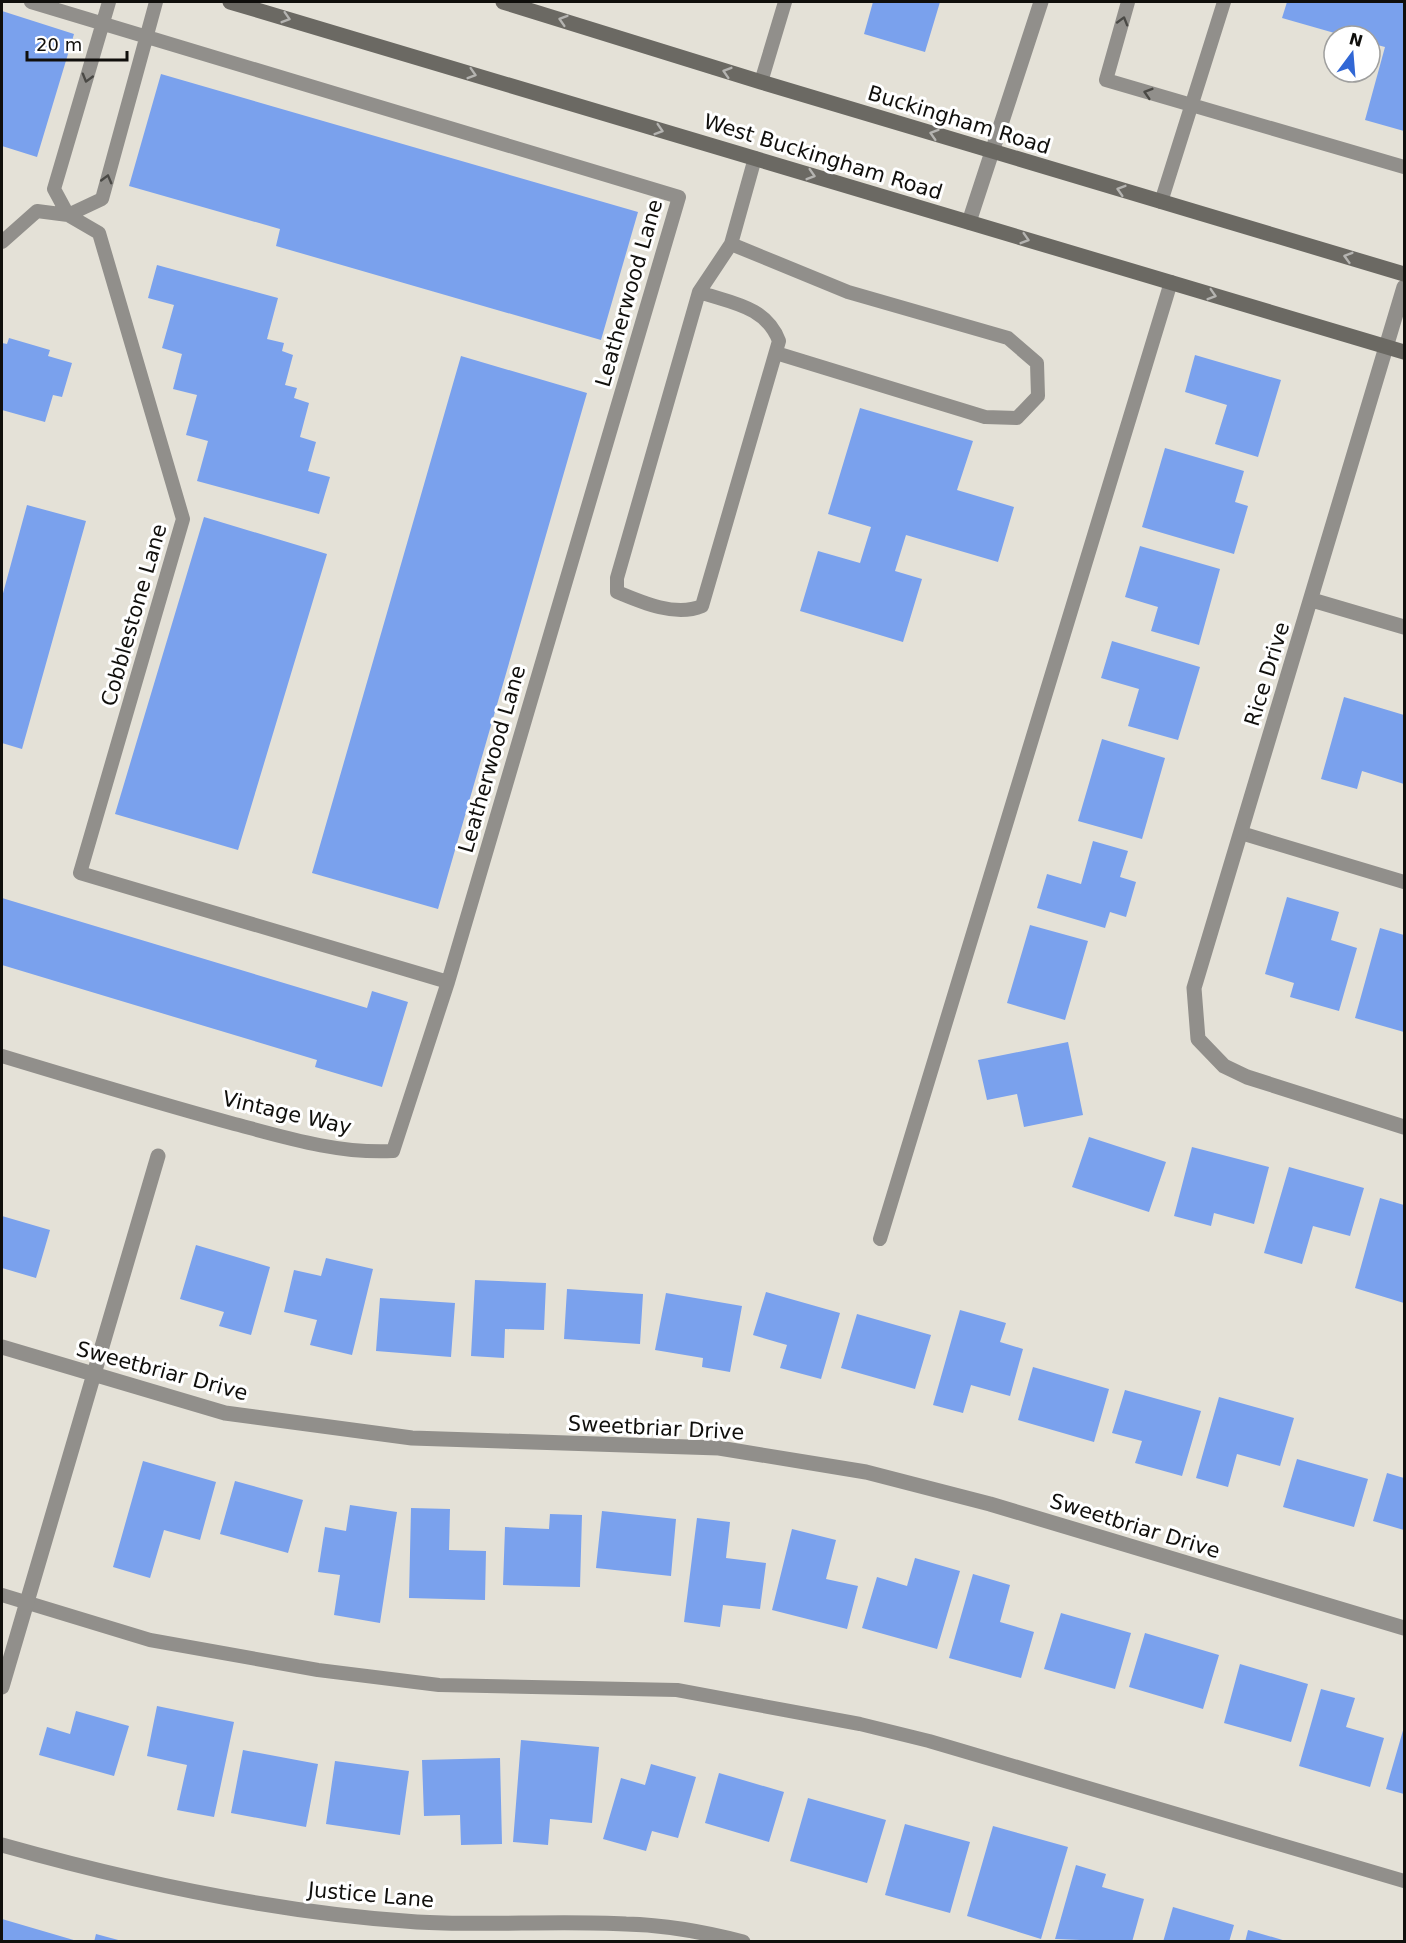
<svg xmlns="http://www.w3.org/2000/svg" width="1406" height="1943" font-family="'DejaVu Sans',sans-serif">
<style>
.building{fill:#7aa1ed}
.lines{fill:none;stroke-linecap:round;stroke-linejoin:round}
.service{stroke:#918f8b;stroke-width:14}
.minor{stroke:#918f8b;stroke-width:15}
.secondary{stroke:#6b6963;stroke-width:15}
.oneway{stroke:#b5b4b1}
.oneway2{stroke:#4a4945}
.labels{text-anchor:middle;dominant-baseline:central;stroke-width:6;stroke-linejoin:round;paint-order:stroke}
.street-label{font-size:21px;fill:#100f0c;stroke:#fff}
</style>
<rect width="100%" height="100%" fill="#e4e1d7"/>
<path class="building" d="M873 2H940L925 52 864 34Z
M1287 2H1404V131L1365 120 1385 47 1370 43V36H1345L1282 18Z
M2 11 74 34 37 157 2 146Z
M161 74 638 212 601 340 276 246 280 229 129 186Z
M157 265 278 298 267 339 284 343 282 351 293 355 285 385 297 388 294 398 309 403 300 437 316 442 308 471 330 477 319 514 197 481 208 441 186 435 197 395 173 389 182 354 162 348 174 305 148 298Z
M9 338 50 350 48 356 72 363 62 397 53 395 45 422 2 410V343L7 344Z
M1195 355 1281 380 1258 457 1215 444 1227 405 1185 392Z
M461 356 587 393 438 909 312 873Z
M860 408 973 441 957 490 1014 507 998 562 906 535 895 571 922 579 903 642 800 611 818 551 860 563 871 527 828 514Z
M1165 448 1244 471 1235 502 1248 506 1234 554 1142 527Z
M27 505 86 521 22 749 2 743V597Z
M204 517 327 554 238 850 115 814Z
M1140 546 1220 569 1199 645 1151 631 1158 607 1125 597Z
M1112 641 1200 667 1178 740 1128 726 1139 689 1101 678Z
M1344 697 1404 715V784L1362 771 1357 789 1321 779Z
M1102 739 1165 758 1142 839 1078 821Z
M1093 841 1128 851 1120 877 1136 882 1126 917 1110 912 1105 928 1037 908 1047 874 1081 884Z
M1287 897 1339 912 1331 940 1357 948 1339 1011 1290 997 1294 983 1265 974Z
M2 898 367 1008 372 991 408 1002 382 1087 315 1067 317 1060 2 965Z
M1030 925 1088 941 1065 1020 1007 1003Z
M1380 928 1404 935V1032L1355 1018Z
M1068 1042 1083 1115 1024 1127 1017 1094 987 1100 978 1060Z
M1089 1137 1166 1162 1149 1212 1072 1187Z
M1192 1147 1269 1167 1254 1224 1214 1213 1211 1226 1174 1216Z
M1289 1167 1364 1188 1350 1236 1313 1226 1302 1264 1264 1253Z
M1380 1198 1404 1205V1303L1355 1288Z
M2 1216 50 1230 36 1278 2 1268Z
M196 1245 270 1267 251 1335 219 1326 224 1312 180 1299Z
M326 1258 373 1269 352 1355 310 1345 317 1320 284 1312 294 1270 321 1276Z
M475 1280 546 1283 544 1330 505 1329 504 1358 471 1356Z
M567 1289 643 1294 640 1344 564 1339Z
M766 1292 840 1313 821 1379 780 1368 787 1345 753 1335Z
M666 1293 742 1306 730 1372 702 1367 703 1358 655 1350Z
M380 1298 455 1303 451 1357 376 1351Z
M960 1310 1006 1323 1000 1342 1023 1349 1010 1396 971 1385 963 1413 933 1405Z
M857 1314 931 1335 915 1389 841 1368Z
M1033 1367 1109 1389 1094 1442 1018 1420Z
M1125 1390 1201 1411 1182 1476 1135 1463 1142 1441 1112 1433Z
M1219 1397 1294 1418 1280 1466 1237 1454 1228 1487 1196 1478Z
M1297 1459 1368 1479 1354 1527 1283 1507Z
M143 1461 216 1482 200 1540 164 1530 150 1578 113 1567Z
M1387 1473 1404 1478V1530L1373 1521Z
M235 1481 303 1500 288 1553 220 1534Z
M350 1505 397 1512 380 1623 334 1615 340 1575 318 1572 325 1527 346 1531Z
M411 1508 450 1509 449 1550 486 1551 485 1600 409 1598Z
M602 1511 676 1519 671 1576 596 1568Z
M550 1514 582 1515 580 1587 503 1585 505 1527 549 1529Z
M697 1518 730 1522 726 1558 766 1563 760 1609 723 1605 720 1627 684 1622Z
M792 1529 836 1540 826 1579 858 1586 847 1629 772 1610Z
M915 1558 960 1571 937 1649 862 1628 877 1577 907 1586Z
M973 1574 1010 1585 1000 1622 1034 1632 1021 1678 949 1658Z
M1061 1613 1131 1633 1115 1689 1044 1669Z
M1145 1633 1219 1655 1203 1709 1129 1687Z
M1240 1664 1308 1684 1291 1742 1224 1723Z
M1321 1689 1355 1698 1346 1727 1384 1738 1370 1787 1299 1766Z
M157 1706 234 1722 214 1817 177 1810 187 1765 147 1756Z
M76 1711 129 1726 114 1776 39 1755 47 1727 70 1734Z
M1404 1727V1794L1386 1789Z
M521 1740 599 1747 592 1823 550 1819 548 1845 513 1842Z
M243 1750 318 1764 306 1827 231 1813Z
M500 1758 502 1844 461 1845 460 1815 424 1816 422 1760Z
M335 1761 409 1771 400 1835 326 1824Z
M651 1764 696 1777 678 1838 652 1831 646 1851 603 1839 621 1778 645 1785Z
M719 1773 784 1792 769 1842 705 1823Z
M808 1798 886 1820 867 1883 790 1861Z
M905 1824 970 1842 950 1913 885 1895Z
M993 1826 1068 1847 1041 1939 967 1916Z
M1076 1865 1106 1874 1102 1887 1144 1899 1132 1942 1055 1939Z
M1173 1907 1234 1925 1229 1942H1163Z
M2 1919 77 1941V1942H2Z
M1248 1930 1286 1941 1285 1942H1245Z
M96 1934 122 1941V1942H94Z"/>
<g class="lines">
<path class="service" d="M1128 2 1106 80 1404 167
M761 82 785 2
M1161 202 1224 2
M68 215 102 199 156 2
M68 215 54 189 109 2
M2 242 37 211 68 215 99 233 183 519 80 873 448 982
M731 244 848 292 1008 338 1037 363 1038 396 1017 418 985 417 776 353
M699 292C731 303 766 306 779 341L702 606C676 617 643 603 617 592V578L699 292 731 244 755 158
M1241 833 1404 882
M2 1056C78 1079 154 1102 231 1123 284 1137 338 1154 393 1151L448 982 679 197 31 2
M880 1239 1171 282
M2 1595 150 1640 318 1670 439 1685 677 1690 860 1724 929 1741 1404 1881"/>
<path class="minor" d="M969 222 1041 2
M1404 287 1194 988 1198 1039 1224 1066 1247 1077 1404 1127
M1312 600 1404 627
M2 1347 225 1413 412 1438 719 1448 866 1472 990 1504 1404 1628
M2 1687 158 1156
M2 1845C137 1883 276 1913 417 1922 486 1926 557 1920 626 1924 665 1925 705 1932 743 1942"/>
<path class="secondary" d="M230 2 1404 352
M503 2 761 82 1404 274"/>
</g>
<defs><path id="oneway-chevron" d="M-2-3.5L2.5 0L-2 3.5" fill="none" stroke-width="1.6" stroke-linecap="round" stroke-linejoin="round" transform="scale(1.5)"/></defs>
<g class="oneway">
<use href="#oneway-chevron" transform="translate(286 18) rotate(17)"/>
<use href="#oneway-chevron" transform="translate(563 20) rotate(-163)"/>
<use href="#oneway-chevron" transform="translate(727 72) rotate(-163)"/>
<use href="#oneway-chevron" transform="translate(472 74) rotate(17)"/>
<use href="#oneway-chevron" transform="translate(659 130) rotate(17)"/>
<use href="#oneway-chevron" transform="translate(934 134) rotate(-163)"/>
<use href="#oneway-chevron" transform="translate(811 175) rotate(17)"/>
<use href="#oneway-chevron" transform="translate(1121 190) rotate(-163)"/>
<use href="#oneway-chevron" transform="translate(1025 239) rotate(17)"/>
<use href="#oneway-chevron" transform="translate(1348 257) rotate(-164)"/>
<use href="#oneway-chevron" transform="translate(1212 295) rotate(17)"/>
</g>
<g class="oneway2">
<use href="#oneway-chevron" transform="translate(1123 21) rotate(-74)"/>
<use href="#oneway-chevron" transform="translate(87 78) rotate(106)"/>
<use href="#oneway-chevron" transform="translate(1148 93) rotate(-163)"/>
<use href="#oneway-chevron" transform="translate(107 179) rotate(-75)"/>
</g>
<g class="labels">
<g class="street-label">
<text transform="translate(959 120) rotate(17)">Buckingham Road</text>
<text transform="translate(823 157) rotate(17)">West Buckingham Road</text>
<text transform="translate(629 293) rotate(-74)">Leatherwood Lane</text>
<text transform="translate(134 615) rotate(-74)">Cobblestone Lane</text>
<text transform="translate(1267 674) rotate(-73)">Rice Drive</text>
<text transform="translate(492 759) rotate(-74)">Leatherwood Lane</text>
<text transform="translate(287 1113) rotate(13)">Vintage Way</text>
<text transform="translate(162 1371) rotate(15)">Sweetbriar Drive</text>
<text transform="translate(656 1428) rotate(3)">Sweetbriar Drive</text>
<text transform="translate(1135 1526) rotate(17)">Sweetbriar Drive</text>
<text transform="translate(371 1895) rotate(5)">Justice Lane</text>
</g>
</g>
<rect width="1406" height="1943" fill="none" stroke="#100f0c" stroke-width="6"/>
<g transform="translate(1352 54) rotate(16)"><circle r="28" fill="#ffffff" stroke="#9f9f9e" stroke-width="1.5"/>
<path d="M0-4.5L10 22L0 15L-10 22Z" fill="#3167d5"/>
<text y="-9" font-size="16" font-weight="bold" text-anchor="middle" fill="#100f0c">N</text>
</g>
<path d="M27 51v9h100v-9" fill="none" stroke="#100f0c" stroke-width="3"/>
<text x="36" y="51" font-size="18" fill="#100f0c" stroke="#ffffff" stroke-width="4.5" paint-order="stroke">20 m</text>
</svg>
